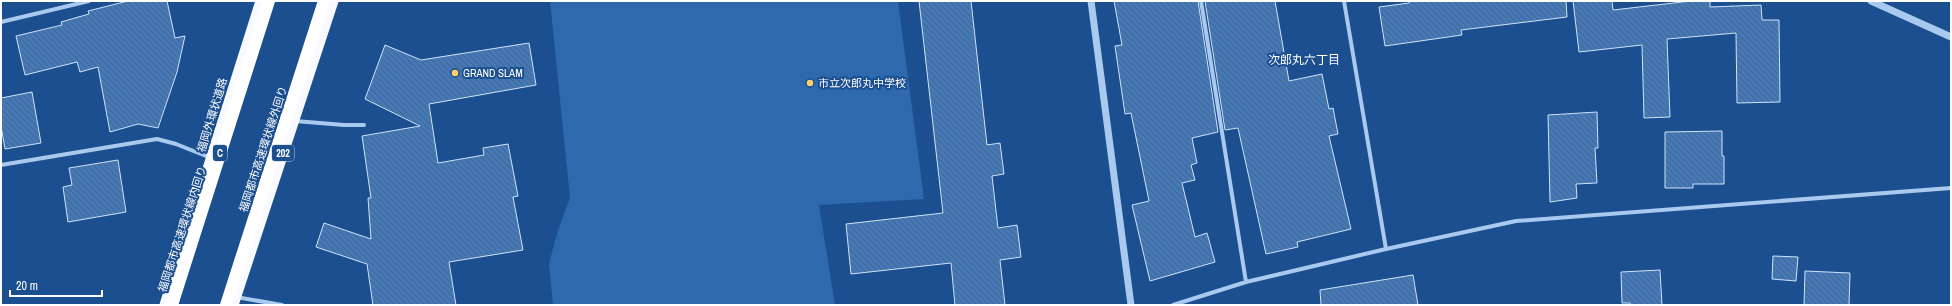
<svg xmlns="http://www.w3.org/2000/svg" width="1952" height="306" font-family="'Archivo Narrow','Noto Sans JP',sans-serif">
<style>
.garden{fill:#2e69ad}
.building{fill:url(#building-back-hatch);stroke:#cfe3fa}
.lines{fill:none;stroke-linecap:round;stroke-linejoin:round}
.minor{stroke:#a9c9ee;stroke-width:4}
.tertiary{stroke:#a9c9ee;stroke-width:7}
.trunk{stroke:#f8faff;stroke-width:11}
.motorway{stroke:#fff;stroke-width:12}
.poi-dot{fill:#ffd166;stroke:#1b4f8f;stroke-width:1.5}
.labels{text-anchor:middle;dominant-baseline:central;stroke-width:4;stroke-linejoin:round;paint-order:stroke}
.shield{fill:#1b4f8f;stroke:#bbcadd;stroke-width:1}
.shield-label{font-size:10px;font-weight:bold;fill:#fff}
.poi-label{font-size:11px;fill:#fff;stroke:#1b4f8f;text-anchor:start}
.street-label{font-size:11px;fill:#fff;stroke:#1b4f8f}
.neighbourhood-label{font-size:12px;fill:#fff;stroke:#1b4f8f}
</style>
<defs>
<pattern id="building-back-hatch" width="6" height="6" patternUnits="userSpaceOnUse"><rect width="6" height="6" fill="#4478b7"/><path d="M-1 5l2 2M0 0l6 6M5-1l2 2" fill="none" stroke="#486282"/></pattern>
</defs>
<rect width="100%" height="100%" fill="#1b4f8f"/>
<path class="garden" d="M550 1H898L924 199 819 205 835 305H553L549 264 558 230 570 198Z"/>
<path class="building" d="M128 1H167L175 38 185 36 177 72 158 128 138 124 110 132 98 67 80 72 77 62 25 75 16 36 62 25 61 22 89 14 88 11Z
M919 1H971L987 145 1000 143 1004 174 992 176 998 228 1017 225 1021 257 1000 260 1005 305H955L951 263 851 274 846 224 943 213Z
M1114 1H1198L1218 132 1192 138 1197 163 1191 165 1195 180 1182 183 1195 237 1207 233 1215 262 1150 281 1132 205 1149 201 1131 113 1125 114 1115 46 1122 45Z
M1205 1H1275L1289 81 1322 74 1329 109 1333 108 1338 134 1329 136 1351 229 1297 242 1298 247 1266 254 1238 128 1225 130Z
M1409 1H1566L1567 17 1461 30 1462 35 1385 46 1379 7 1409 3Z
M1573 1H1612L1613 10 1691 1H1710V7L1761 5 1762 20H1779L1780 102 1737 103 1736 33 1667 39 1670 117 1644 118 1642 45 1579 52Z
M529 43 536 85 429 104 438 163 484 155 483 148 508 144 518 196 513 197 523 250 449 262 456 305H373L367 264 316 247 324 223 371 239 368 198H371L362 136 420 126 365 99 385 45 421 60Z
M32 92 41 143 5 149 1 126V98Z
M1597 112 1598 148H1595L1597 183 1576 184 1577 198 1550 202 1548 115Z
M1722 131V156H1724V184H1693V188H1665V132Z
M118 160 126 212 68 222 63 187 72 185 69 168Z
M1773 256 1798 257 1796 281 1772 279Z
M1660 270 1662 305H1630V303H1622L1621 272Z
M1805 271 1850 273 1849 305H1804Z
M1413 275 1418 305H1321L1320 290Z"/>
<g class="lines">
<path class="minor" d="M1201 1 1246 282
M1344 1 1386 249
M1 22 89 1
M295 121 344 125H364
M1 165 157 139 176 144 211 158
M236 297 282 305
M1173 305 1246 282 1386 249 1516 221 1951 188"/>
<path class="tertiary" d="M1091 1 1131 305
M1871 1 1951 37"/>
<path class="trunk" d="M165 305 261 1
M233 305 333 1"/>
<path class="motorway" d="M172 305 269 1
M226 305 324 1"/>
</g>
<g class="poi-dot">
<circle cx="455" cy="73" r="4"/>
<circle cx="810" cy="83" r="4"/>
</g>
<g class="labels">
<g class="shield">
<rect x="213" y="145" width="14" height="16" rx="3"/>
<rect x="272" y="145" width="22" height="16" rx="3"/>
</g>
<g class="shield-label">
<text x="220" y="153">C</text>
<text x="283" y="153">202</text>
</g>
<g class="poi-label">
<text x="463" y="73">GRAND SLAM</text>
<text x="818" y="83">市立次郎丸中学校</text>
</g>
<g class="street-label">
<text transform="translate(212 115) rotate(-73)">福岡外環状道路</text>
<text transform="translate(263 149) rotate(-72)">福岡都市高速環状線外回り</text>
<text transform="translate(182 229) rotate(-72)">福岡都市高速環状線内回り</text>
</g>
<g class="neighbourhood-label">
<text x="1304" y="60">次郎丸六丁目</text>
</g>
</g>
<rect width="1952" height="306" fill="none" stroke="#ffffff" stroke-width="4"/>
<path d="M10 290v6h92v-6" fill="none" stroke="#ffffff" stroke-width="2"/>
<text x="16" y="290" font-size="12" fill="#ffffff" stroke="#1b4f8f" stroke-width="3" paint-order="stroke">20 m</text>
</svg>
